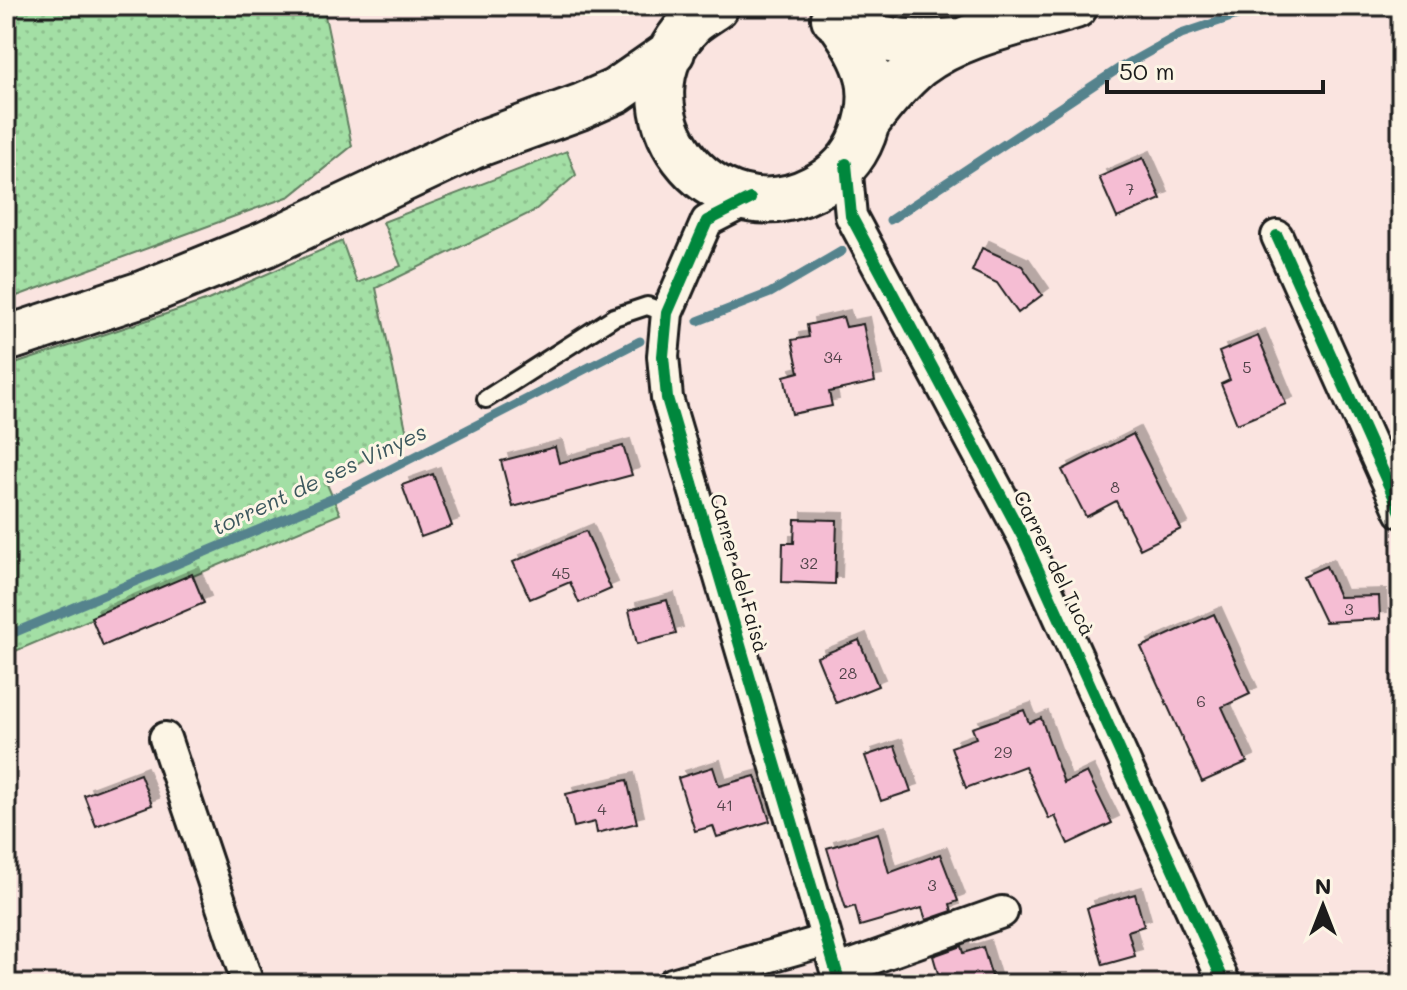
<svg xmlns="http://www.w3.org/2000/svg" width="1407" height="990" font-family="Mali,sans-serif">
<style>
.grass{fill:url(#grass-dots);stroke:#607e60;stroke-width:2}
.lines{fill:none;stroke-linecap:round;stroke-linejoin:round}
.stream{stroke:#55838d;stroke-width:9}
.building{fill:#f5bdd3;stroke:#1c1c1c;stroke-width:2;filter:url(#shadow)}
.service-casing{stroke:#1c1c1c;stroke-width:22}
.minor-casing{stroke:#1c1c1c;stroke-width:36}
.secondary-casing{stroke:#1c1c1c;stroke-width:50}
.service{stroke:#fcf5e5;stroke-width:16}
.minor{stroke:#fcf5e5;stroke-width:30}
.secondary{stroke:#fcf5e5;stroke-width:44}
.cycleway-casing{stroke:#fcf5e5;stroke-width:17}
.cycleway{stroke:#00873e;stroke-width:12}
.labels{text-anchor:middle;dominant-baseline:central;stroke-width:6;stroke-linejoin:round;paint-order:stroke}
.number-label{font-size:16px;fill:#52444a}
.street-label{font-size:20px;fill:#1c1c1c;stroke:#fcf5e5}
.water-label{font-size:22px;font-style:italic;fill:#3d585e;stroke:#fcf5e5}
</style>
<defs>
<pattern id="grass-dots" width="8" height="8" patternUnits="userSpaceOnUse" patternTransform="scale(2)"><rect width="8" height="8" fill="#a3dfa5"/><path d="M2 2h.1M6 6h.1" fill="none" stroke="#8cbf8d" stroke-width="1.8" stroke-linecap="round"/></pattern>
<filter id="shadow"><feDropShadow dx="7" dy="-7" stdDeviation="0" flood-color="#0004"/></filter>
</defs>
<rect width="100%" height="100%" fill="#fae4e0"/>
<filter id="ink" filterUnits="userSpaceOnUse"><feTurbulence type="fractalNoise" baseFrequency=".0125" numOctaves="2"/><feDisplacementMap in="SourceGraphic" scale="16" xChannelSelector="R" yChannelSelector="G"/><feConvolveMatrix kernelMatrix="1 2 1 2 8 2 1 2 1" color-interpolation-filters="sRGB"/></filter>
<g filter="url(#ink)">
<path class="grass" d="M6 6H323L352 146 290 196 6 300Z
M567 151 576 175 534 211 376 288 407 434 326 482 340 514 6 655V367L208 300 342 241 357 283 401 266 383 222Z"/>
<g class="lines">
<path class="stream" d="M890 220 1118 69 1181 34 1264 6
M698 321 770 293 842 251
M6 636 336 497 640 341"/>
</g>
<path class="building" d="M1143 158 1161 199 1117 218 1099 177Z
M982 248 1022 266 1042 295 1018 313 997 283 972 271Z
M843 317 846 327 863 324 875 382 829 392 832 406 792 414 784 376 799 372 792 340 809 337 807 325Z
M1258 336 1286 404 1237 424 1221 384 1230 380 1219 352Z
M1133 434 1181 529 1140 549 1116 501 1086 517 1062 470Z
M623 446 632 475 513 507 501 461 555 447 559 463Z
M433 474 452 526 421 537 402 485Z
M795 519 837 520 835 584 782 582 783 543H794Z
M586 531 611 589 579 603 570 582 530 599 513 562Z
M1326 566 1339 597 1379 596 1380 619 1325 622 1303 576Z
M192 574 204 603 103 646 91 617Z
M667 600 676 634 637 644 629 610Z
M1214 614 1250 694 1222 707 1247 762 1202 782 1141 647Z
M859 640 878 686 836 703 817 657Z
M1024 710 1029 723 1041 718 1064 783 1087 772 1112 823 1068 844 1055 816 1049 819 1025 766 966 788 951 747 976 738 972 728Z
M895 746 911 791 881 801 865 756Z
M713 767 719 786 755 776 770 821 717 837 713 826 695 831 678 778Z
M140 774 152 805 96 826 84 795Z
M627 780 637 823 597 833 595 822 574 827 566 794Z
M878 833 889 873 940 854 958 901 950 904 952 911 926 920 922 908 860 926 855 906 846 909 827 848Z
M1135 894 1144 926 1128 931 1135 956 1103 965 1087 908Z
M961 946 963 953 983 947 994 984H941L933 956Z"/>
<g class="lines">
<defs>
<path id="service" d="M486 399 614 317 647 306 667 313"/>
<path id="minor" d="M846 164 851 216 1024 539 1225 984
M750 199 707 221 667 313 663 356 667 398 840 984
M1277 236 1401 512
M165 738 248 984
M836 971 1002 912
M672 984 827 940"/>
<path id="secondary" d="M716 6C708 12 698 17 691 24 609 107 711 242 814 188 836 177 854 159 863 135 880 89 867 60 840 22
M834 18C872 45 917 44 961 41
M869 120C884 100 900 81 919 65 962 32 1024 22 1075 6
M6 339 142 294 266 244 473 146 580 107 616 91 672 52"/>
</defs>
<use href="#service" class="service-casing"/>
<use href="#minor" class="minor-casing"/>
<use href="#secondary" class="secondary-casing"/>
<use href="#service" class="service"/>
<use href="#minor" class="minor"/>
<use href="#secondary" class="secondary"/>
<defs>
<path id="cycleway" d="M846 164 851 216 1024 539 1225 984
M750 199 707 221 667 313 663 356 667 398 840 984
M1277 236 1401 512"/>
</defs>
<use href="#cycleway" class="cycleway-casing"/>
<use href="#cycleway" class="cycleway"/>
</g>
</g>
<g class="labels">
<g class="number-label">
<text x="1130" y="188">7</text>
<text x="833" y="356">34</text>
<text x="1247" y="366">5</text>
<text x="1115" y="486">8</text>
<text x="809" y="562">32</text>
<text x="561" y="572">45</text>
<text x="1349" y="608">3</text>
<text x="848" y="672">28</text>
<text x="1201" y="700">6</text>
<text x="1003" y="751">29</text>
<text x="725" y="804">41</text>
<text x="602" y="808">4</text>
<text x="932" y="884">3</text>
</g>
<g class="street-label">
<text transform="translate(1055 563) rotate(64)">Carrer del Tucà</text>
<text transform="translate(740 573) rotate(74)">Carrer del Faisà</text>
</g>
<g class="water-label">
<text transform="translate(319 479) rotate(-25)">torrent de ses Vinyes</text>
</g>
</g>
<rect width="1407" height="990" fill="none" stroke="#fcf5e5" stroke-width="32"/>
<rect x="16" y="16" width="1375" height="958" fill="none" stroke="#1c1c1c" stroke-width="3" filter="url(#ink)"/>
<g transform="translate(1323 906)" stroke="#fcf5e5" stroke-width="6" paint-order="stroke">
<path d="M0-6L14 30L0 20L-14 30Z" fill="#1c1c1c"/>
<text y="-12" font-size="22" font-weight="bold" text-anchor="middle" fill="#1c1c1c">N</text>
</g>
<path d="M1107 80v12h216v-12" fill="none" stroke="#1c1c1c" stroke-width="4"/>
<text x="1119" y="80" font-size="24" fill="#1c1c1c" stroke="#fcf5e5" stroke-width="6" paint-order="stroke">50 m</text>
</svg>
